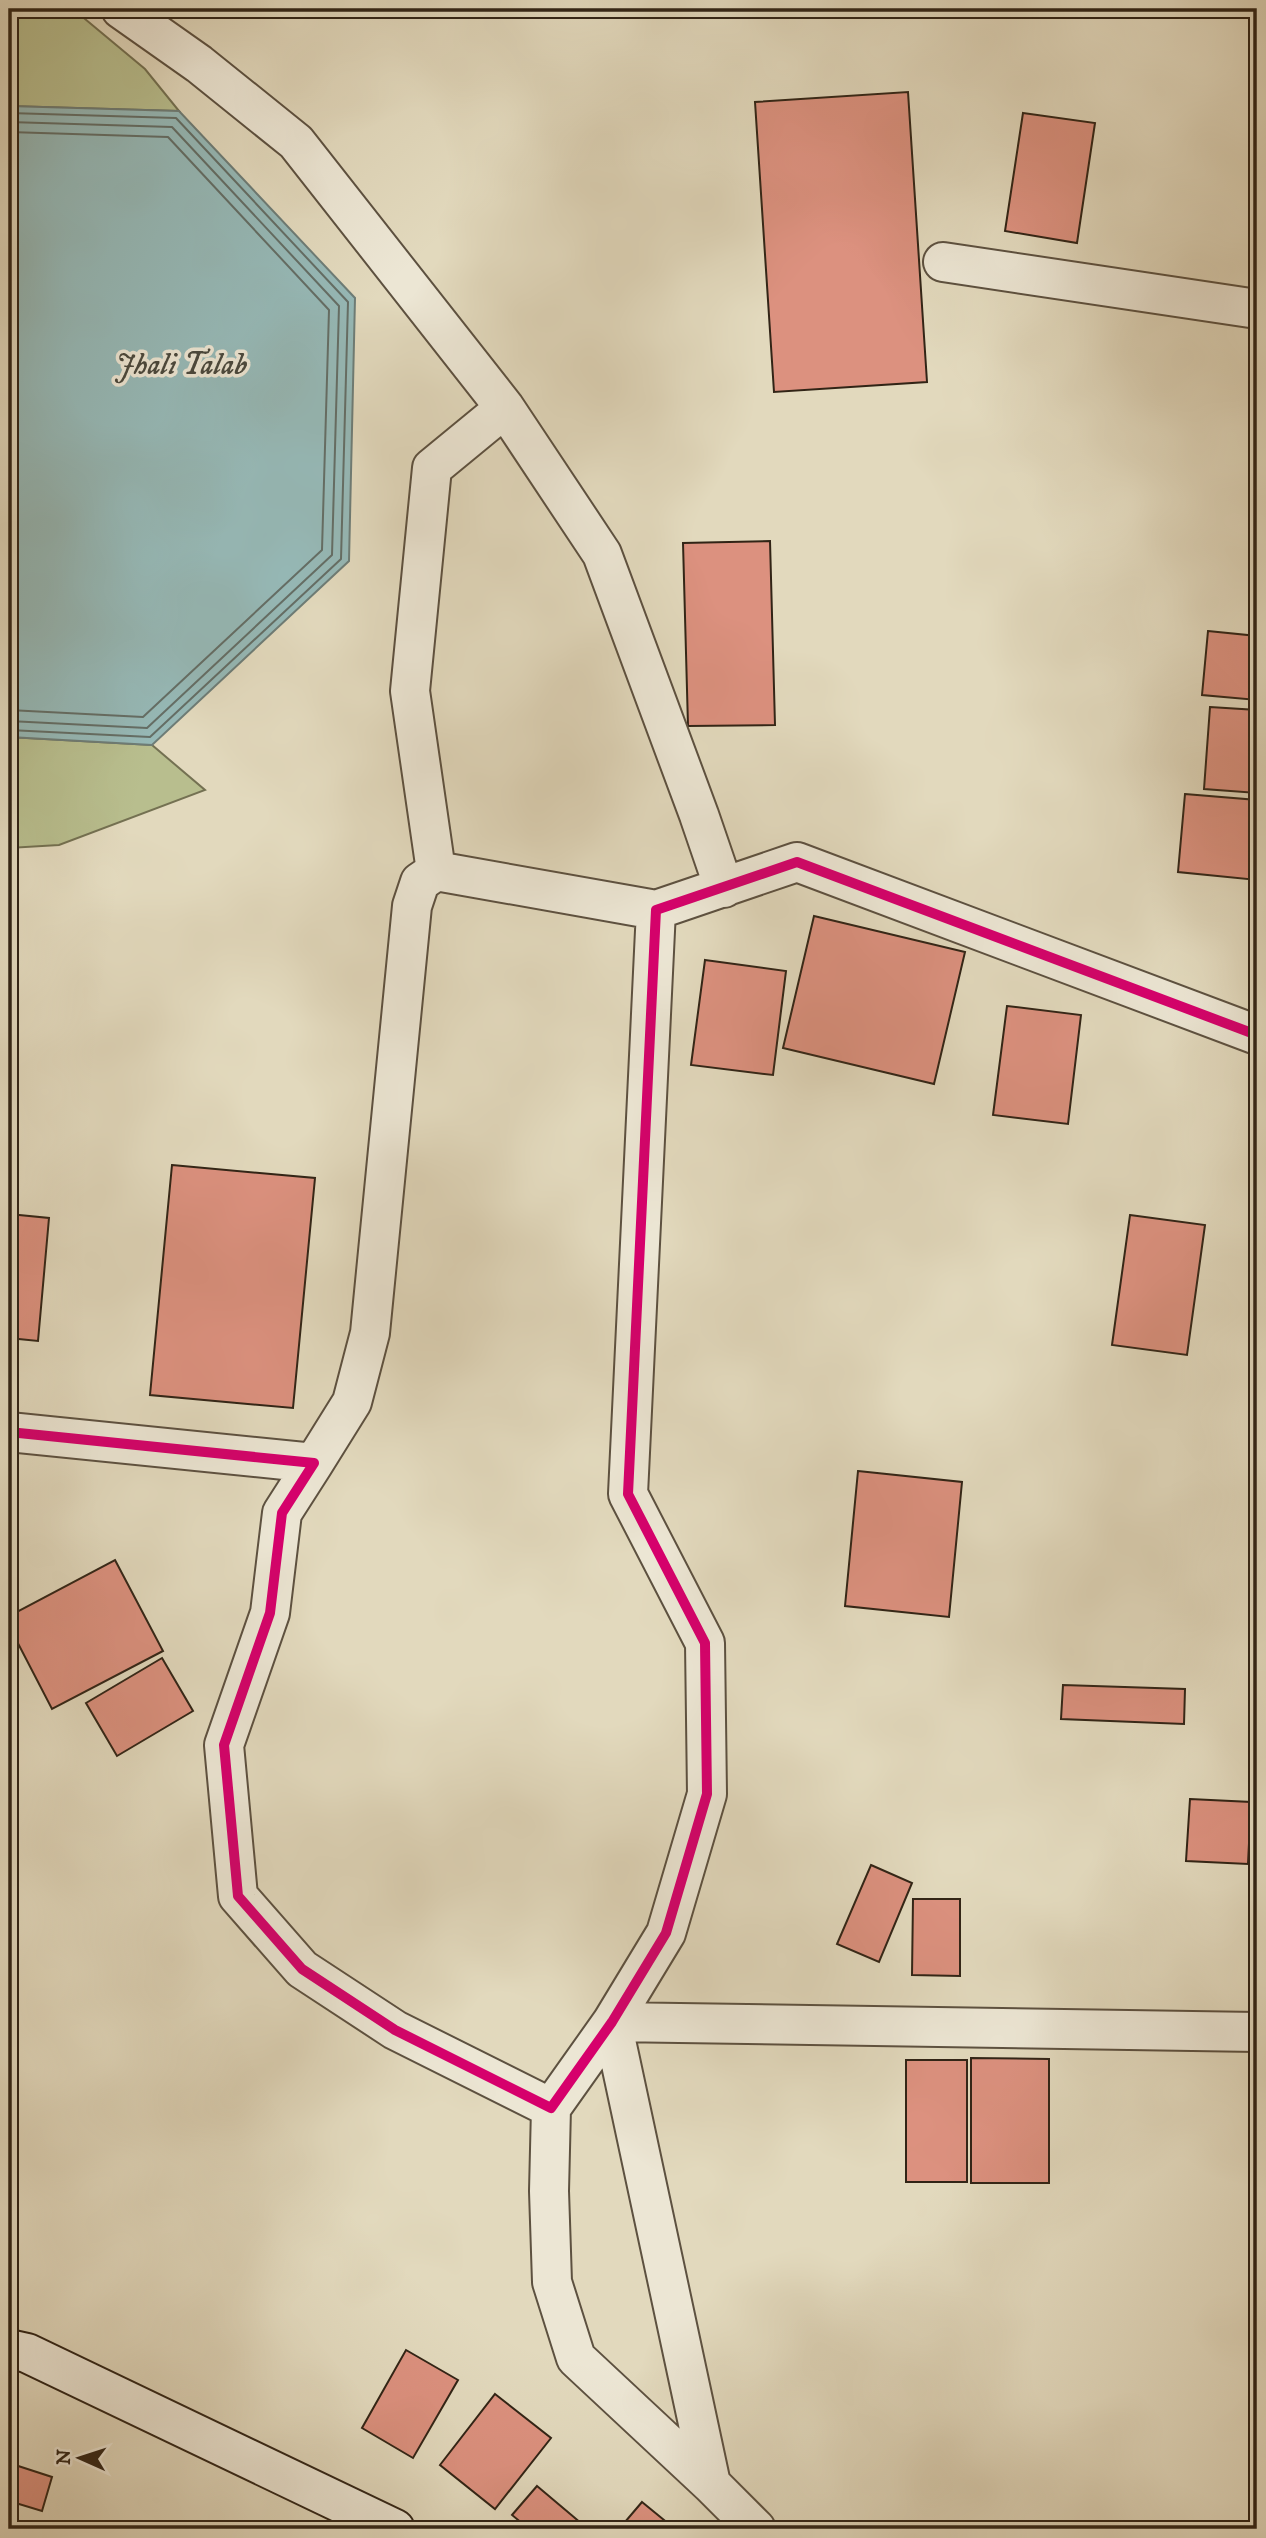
<svg xmlns="http://www.w3.org/2000/svg" width="1266" height="2538" font-family="'IM FELL DW Pica',serif">
<style>
.green{fill:#b8be8e;stroke:#747152;stroke-width:2}
.water{fill:#96b9b7;stroke:#6e7d77;stroke-width:2}
.lines{fill:none;stroke-linecap:round;stroke-linejoin:round}
.shore{stroke:#646e66;stroke-width:2}
.building{fill:#dc917f;stroke:#312416;stroke-width:2}
.street-casing{stroke:#5d5140;stroke-width:42}
.secondary-casing{stroke:#312416;stroke-width:42}
.street{stroke:#ece6d4;stroke-width:38}
.secondary{stroke:#ece6d4;stroke-width:38}
.cycleway-casing{stroke:#ece6d4;stroke-width:15}
.cycleway{stroke:#d6006c;stroke-width:10}
.labels{text-anchor:middle;dominant-baseline:central;stroke-width:7;stroke-linejoin:round;paint-order:stroke}
.water-label{font-size:30px;font-style:italic;fill:#4a493e;stroke:#ece6d4}
</style>
<rect width="100%" height="100%" fill="#e2d9bd"/>
<filter id="stains"><feTurbulence type="fractalNoise" baseFrequency=".00286" numOctaves="4"/><feColorMatrix values="0 0 0 0 .2 0 0 0 0 .09 0 0 0 0 .02 0 0 0 .5 -.17"/></filter>
<radialGradient id="worn" r=".72"><stop offset=".6" stop-color="#630" stop-opacity="0"/><stop offset="1" stop-color="#630" stop-opacity=".3"/></radialGradient>
<path class="green" d="M9 9H73L145 69 179 111 9 106Z
M9 737 152 745 205 790 59 845 9 848Z"/>
<path class="water" d="M9 106 179 111 355 298 349 561 152 745 9 737Z"/>
<g class="lines">
<path class="shore" d="M9 113 176 118 348 302 341 559 150 737 9 730
M9 122 172 127 339 306 332 555 147 728 9 721
M9 132 168 137 329 310 322 550 143 717 9 710"/>
</g>
<path class="building" d="M908 92 927 382 774 392 755 102Z
M1023 113 1095 123 1077 243 1005 231Z
M770 541 775 725 688 726 683 543Z
M1208 631 1257 636V700L1202 695Z
M1210 707 1257 710V793L1204 789Z
M1185 794 1257 800V880L1178 872Z
M814 916 965 952 934 1084 783 1048Z
M705 960 786 971 773 1075 691 1065Z
M1007 1006 1081 1015 1068 1124 993 1115Z
M172 1165 315 1178 293 1408 150 1395Z
M9 1214 49 1218 38 1341 9 1338Z
M1130 1215 1205 1225 1187 1355 1112 1345Z
M858 1471 962 1482 949 1617 845 1606Z
M115 1560 163 1651 52 1709 9 1626V1616Z
M162 1658 193 1711 117 1756 86 1703Z
M1063 1685 1185 1689 1184 1724 1061 1719Z
M1190 1799 1251 1802 1248 1864 1186 1861Z
M871 1865 912 1883 879 1962 837 1944Z
M913 1899H960V1976L912 1975Z
M971 2058 1049 2059V2183H971Z
M906 2060H967V2182H906Z
M406 2350 458 2380 413 2458 362 2428Z
M495 2394 551 2438 495 2509 440 2465Z
M9 2463 52 2477 42 2511 9 2501Z
M537 2486 588 2529H529L512 2515Z
M642 2502 675 2529H619Z"/>
<g class="lines">
<defs>
<path id="street" d="M121 9 199 64 296 142 505 408 602 554 699 815 724 888
M943 262 1257 309
M436 871 410 691 432 468 505 408
M9 1432 314 1463 282 1513 270 1613 224 1745 238 1896 302 1969 395 2030 551 2108 612 2022 666 1933 707 1794 705 1643 628 1494 656 910 797 862 1257 1035
M314 1463 352 1402 370 1333 412 906 420 882 436 871 656 910
M612 2022 1257 2032
M612 2022 711 2484 756 2529
M551 2108 549 2191 552 2282 576 2358 711 2484"/>
<path id="secondary" d="M9 2349 27 2353 395 2529"/>
</defs>
<use href="#street" class="street-casing"/>
<use href="#secondary" class="secondary-casing"/>
<use href="#street" class="street"/>
<use href="#secondary" class="secondary"/>
<defs>
<path id="cycleway" d="M9 1432 314 1463 282 1513 270 1613 224 1745 238 1896 302 1969 395 2030 551 2108 612 2022 666 1933 707 1794 705 1643 628 1494 656 910 797 862 1257 1035"/>
</defs>
<use href="#cycleway" class="cycleway-casing"/>
<use href="#cycleway" class="cycleway"/>
</g>
<g class="labels">
<g class="water-label">
<text x="181" y="365">Jhali Talab</text>
</g>
</g>
<rect width="1266" height="2538" fill="none" stroke="#e2d9bd" stroke-width="35"/>
<rect x="10" y="10" width="1245" height="2517" fill="none" stroke="#312416" stroke-width="3.5"/>
<rect x="18" y="18" width="1231" height="2503" fill="none" stroke="#312416" stroke-width="2"/>
<g transform="translate(80 2458) rotate(273)" stroke="#ece6d4" stroke-width="5" paint-order="stroke">
<path d="M0-5L12 26L0 18L-12 26Z" fill="#312416"/>
<text y="-10" font-size="19" font-weight="bold" text-anchor="middle" fill="#312416">N</text>
</g>
<rect width="100%" height="100%" filter="url(#stains)"/>
<rect width="100%" height="100%" fill="url(#worn)"/>
</svg>
